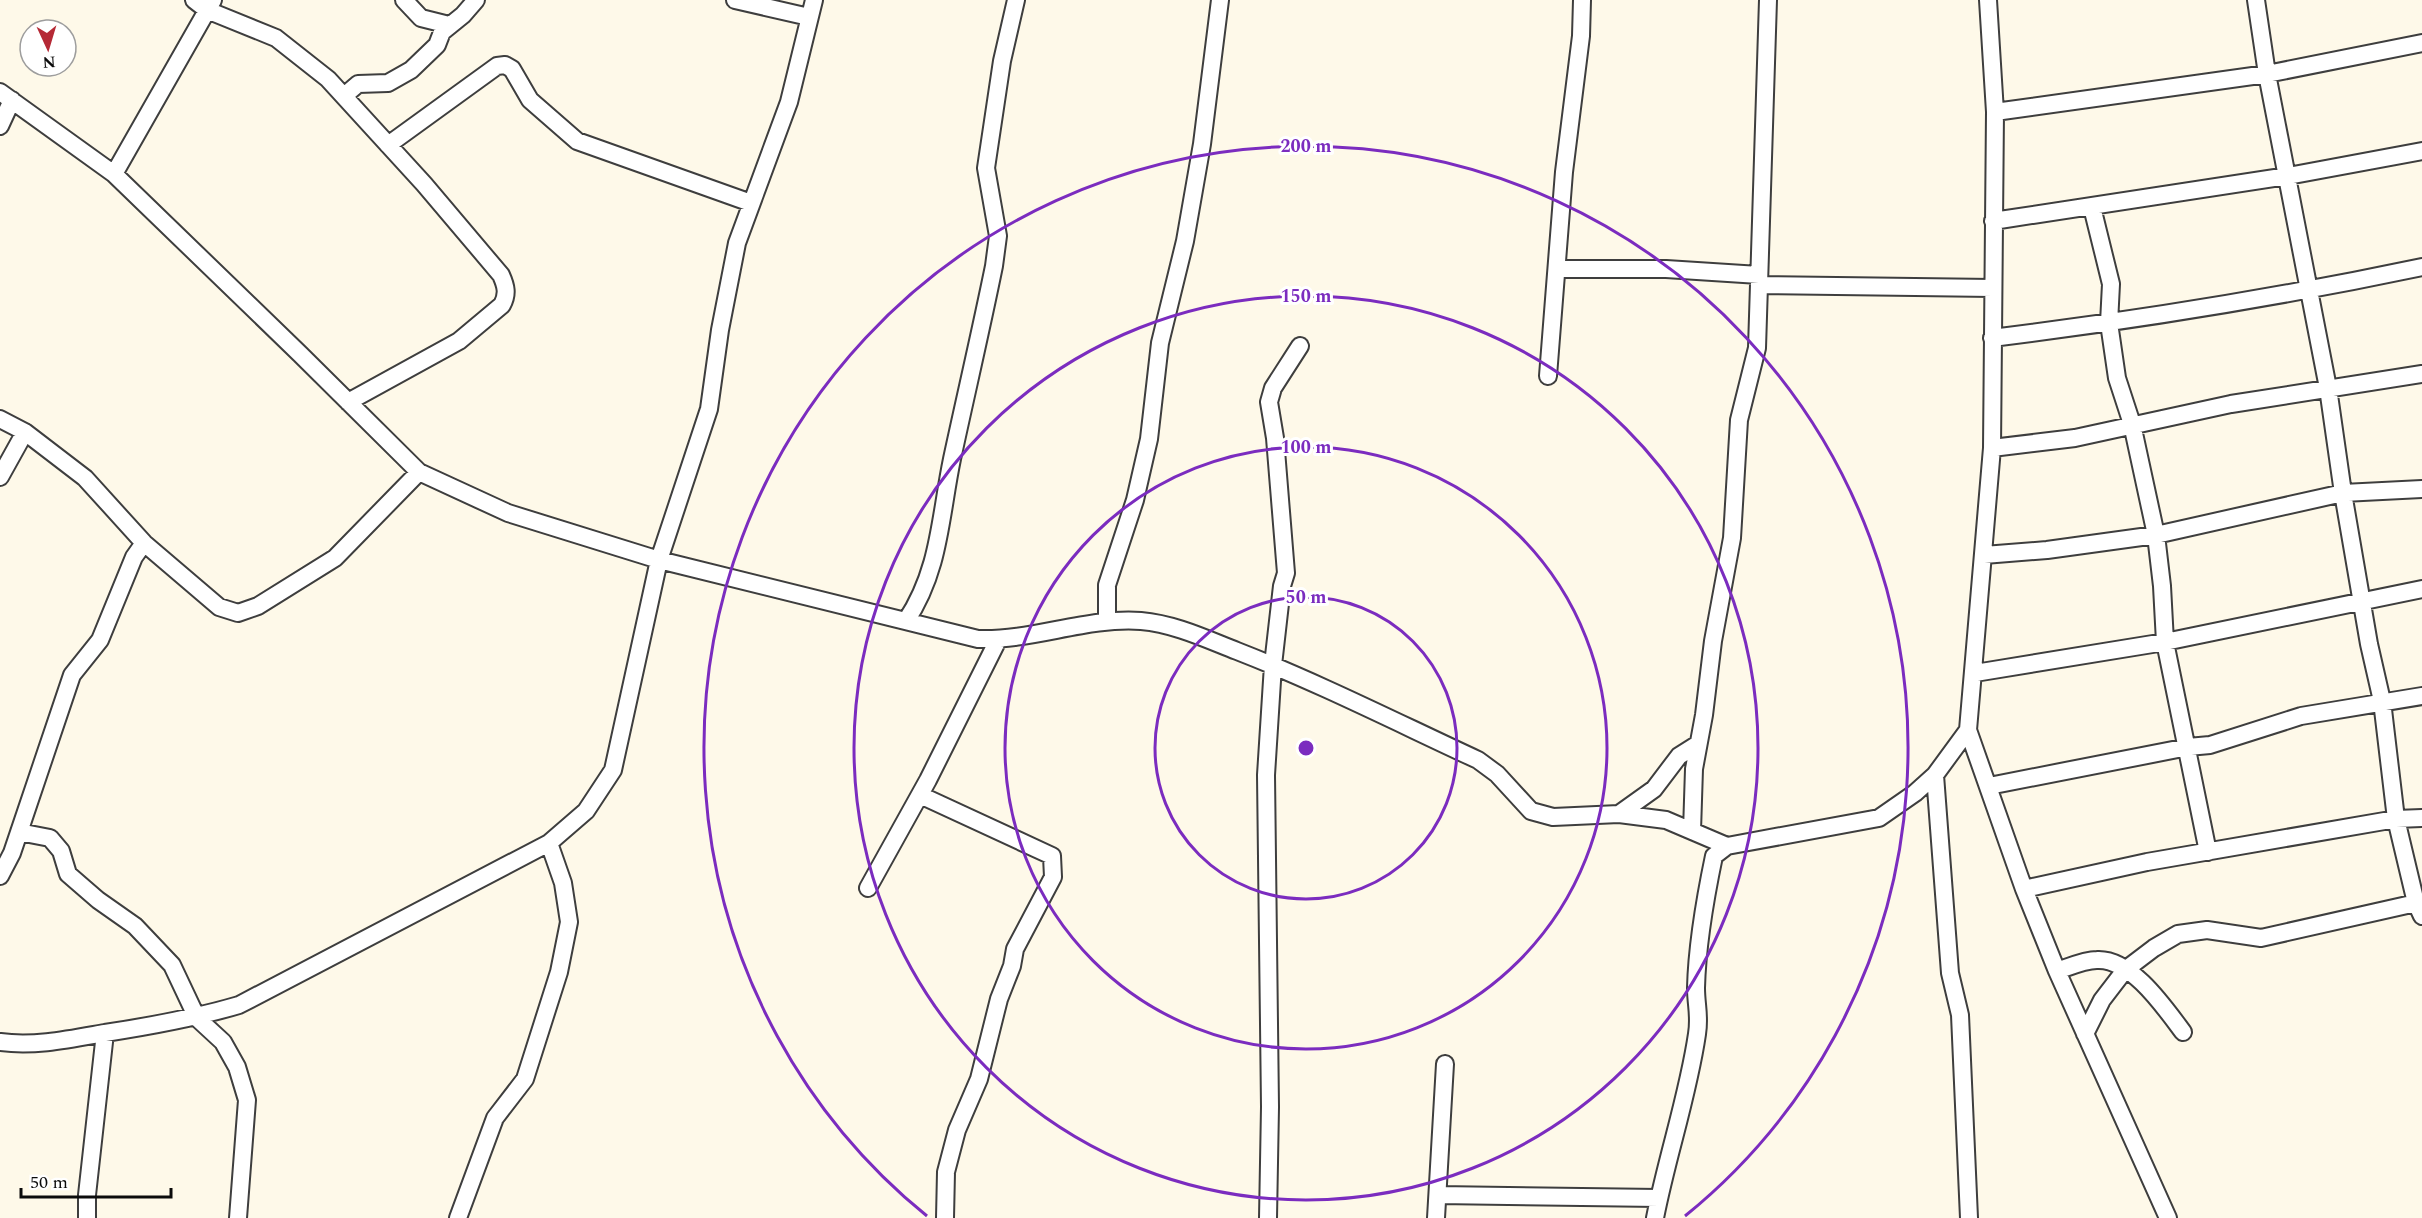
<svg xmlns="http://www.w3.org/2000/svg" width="2422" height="1218" font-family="Spectral,serif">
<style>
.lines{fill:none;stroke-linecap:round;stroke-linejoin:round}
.minor-casing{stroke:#3e3e3e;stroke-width:20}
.minor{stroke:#fff;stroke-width:16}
.ring{fill:none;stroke:#7b2cbf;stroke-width:3}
.centre{fill:#7b2cbf;stroke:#fff;stroke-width:3}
.ring-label{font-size:18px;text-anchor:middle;font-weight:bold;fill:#7b2cbf;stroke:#fff;stroke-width:6;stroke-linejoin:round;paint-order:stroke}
</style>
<rect width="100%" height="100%" fill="#fef9e9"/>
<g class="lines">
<defs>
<path id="minor" d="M194 0 207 10 276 38 328 79 424 184 501 275C506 286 508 294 502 305L459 341 348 402
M404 0 421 18 449 25
M735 0 809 17
M2256 0 2267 74 2328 388 2343 493 2369 644 2382 701 2396 819 2416 903 2422 916
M0 92 114 174 300 354 419 472 508 513 659 560 978 639C1033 641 1086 617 1141 621 1175 624 1206 639 1237 651 1319 683 1398 723 1478 760L1497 774 1531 811 1553 817 1619 814 1666 820 1727 846
M344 96 358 84 388 83 411 70 437 45 442 32 463 15 476 0
M1995 112 2267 74 2422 43
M0 126 12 100
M388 145 497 66 505 65 512 69 530 100 577 141 751 203
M114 174 213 0
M2092 207 2111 284 2109 323 2117 378 2132 424 2156 535 2162 586 2165 642 2208 852
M1993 221 2288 176 2422 151
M1557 269H1666L1759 275
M1759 285 1993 288
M1992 338C2137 320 2280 297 2422 267
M1548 376 1564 172 1581 36 1582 0
M0 419 25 432 85 478 144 543 219 607 238 613 258 606 335 558 419 472
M1992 448 2075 438 2231 404 2422 374
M0 477 25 432
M1984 555 2047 550 2156 535 2343 493 2422 489
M906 621C940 570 940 517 952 459 966 394 981 330 994 266L998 236 986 168 1002 61 1016 0
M1107 621V585L1135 500 1149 439 1160 343 1185 241 1202 144 1220 0
M1975 673 2165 642 2422 589
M1968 730 2024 889 2057 971 2168 1218
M1935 775 1950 973 1960 1015 1969 1218
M1989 786 2188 747 2210 745 2301 716 2422 696
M920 795 1052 856 1053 877 1015 949 1012 966 999 999 979 1079 957 1130 946 1172 945 1218
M1619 814 1654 789 1679 756 1698 744
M1692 831 1694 769 1704 715 1713 641 1732 538 1739 420 1757 348 1768 0
M19 832 50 838 61 851 68 874 98 900 135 926 172 965 197 1018 223 1042 237 1067 247 1100 238 1218
M0 876 12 853 72 675 100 640 134 557 144 543
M868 888 928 780 998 640
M2024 889 2147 862 2396 819 2422 818
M2057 971C2069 967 2084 960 2097 960 2131 958 2165 1008 2183 1032
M2085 1034 2102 1000 2125 970 2154 948 2178 934 2207 930 2261 938 2416 903
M0 1042C34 1047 71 1039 105 1033 151 1026 195 1018 239 1005L549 843 586 811 613 770 659 560 709 409 720 330 737 243 789 102 814 0
M1438 1195 1659 1198
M87 1218V1195L105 1033
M458 1218 495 1118 525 1079 559 972 569 922 563 883 549 843
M1268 1218 1270 1107 1266 775 1273 665 1282 586 1286 573 1275 438 1269 402 1273 388 1300 346
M1436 1218 1445 1064
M1655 1218C1667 1156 1688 1096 1697 1034 1700 1016 1696 1005 1696 988 1697 945 1705 899 1714 856L1727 846 1879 818 1915 793 1935 775 1968 730 1992 448 1995 112 1988 0"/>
</defs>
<use href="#minor" class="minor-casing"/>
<use href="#minor" class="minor"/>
</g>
<g class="ring">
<circle cx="1306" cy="748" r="151"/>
<circle cx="1306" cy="748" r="301"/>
<circle cx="1306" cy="748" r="452"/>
<path d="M927 1216A602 602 0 1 1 1685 1216"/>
</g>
<circle cx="1306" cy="748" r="9" class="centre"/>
<g class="ring-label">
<text x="1306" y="152">200 m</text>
<text x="1306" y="302">150 m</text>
<text x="1306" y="453">100 m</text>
<text x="1306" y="603">50 m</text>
</g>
<g transform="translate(48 48) rotate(176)"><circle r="28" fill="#ffffff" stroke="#9d9d9d" stroke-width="1.5"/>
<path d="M0-4.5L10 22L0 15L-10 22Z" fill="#b52935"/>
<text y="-9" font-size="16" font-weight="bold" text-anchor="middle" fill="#0b0b0b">N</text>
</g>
<path d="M21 1188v9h150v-9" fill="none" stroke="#0b0b0b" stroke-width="3"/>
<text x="30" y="1188" font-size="18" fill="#0b0b0b" stroke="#ffffff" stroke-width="4.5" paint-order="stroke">50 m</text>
</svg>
